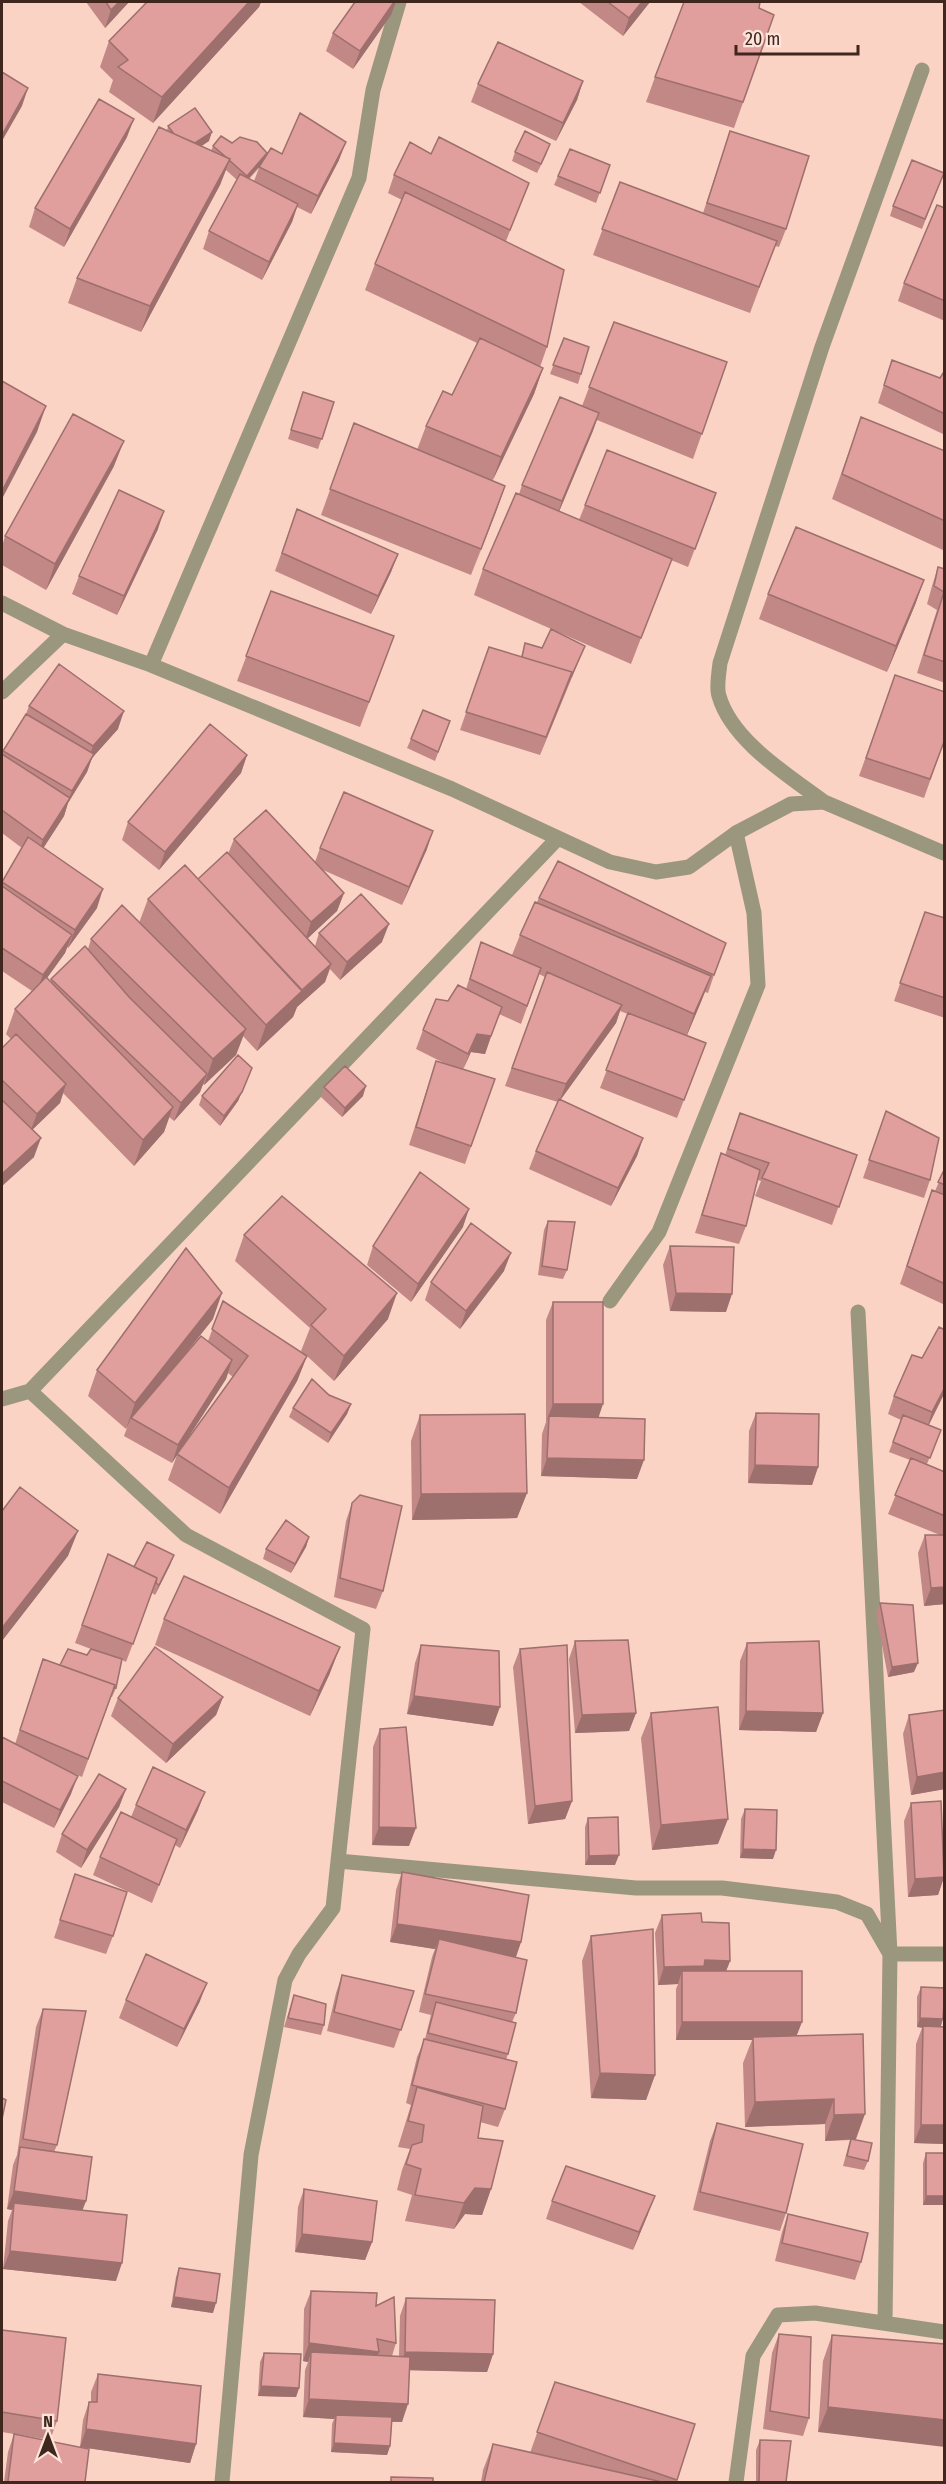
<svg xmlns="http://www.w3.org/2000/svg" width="946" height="2484" font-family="'Fira Sans Condensed',sans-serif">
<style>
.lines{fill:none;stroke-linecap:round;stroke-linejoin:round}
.service{stroke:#9a977e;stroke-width:15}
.minor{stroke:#9a977e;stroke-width:15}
.wall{fill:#c18886;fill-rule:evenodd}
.shaded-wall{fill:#9d6f6d}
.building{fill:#e09e9c;stroke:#9d6f6d;stroke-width:1.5}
</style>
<rect width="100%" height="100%" fill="#fad3c5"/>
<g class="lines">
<path class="service" d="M610 1301 659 1232 758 985 754 913 736 833"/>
<path class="minor" d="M2 603 63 634 151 665 452 789 610 862 656 872 689 867 736 833 791 804 824 802 944 853
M151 665 359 178 373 90 399 2
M2 692 63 634
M824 802C788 775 732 741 719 696 716 687 719 673 720 663L822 347 922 70
M858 1312 890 1954 885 2323
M30 1391 186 1535 363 1629 338 1861
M2 1399 30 1391 558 838
M222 2482 251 2155 285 1980 299 1954 333 1908 338 1861 636 1888H722L837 1902 867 1914 890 1954H944
M736 2482 753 2356 778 2315 815 2313 944 2332"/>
</g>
<path class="wall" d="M86 2H129L105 28Z
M147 2H261L259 7 153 123 109 92 113 80 100 67 109 41Z
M355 2H396L391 15 353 69 326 51 333 33Z
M579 2H650L623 36Z
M759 8 774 15 734 128 646 102 655 77Z
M583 81 577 100 556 141 471 102 478 84Z
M168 126 209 141 201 146 211 151 213 146 232 143 265 157 282 154 339 160 311 214 297 207 292 222 262 280 203 249 209 231 237 180 226 170 220 185 141 332 68 303 77 278 167 131ZM259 168 254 181 249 179 258 169Z
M730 131 786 229 779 247 775 246 750 313 593 255 620 182 703 213Z
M127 137 64 247 29 227 35 208Z
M515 152 547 153 537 173 512 161Z
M431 154 522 201 506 241 547 347 540 367 543 368 534 394 492 481 505 486 471 575 321 515 354 423 417 450 426 426 452 395 477 343 365 290 375 264 402 200 388 193 394 175Z
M610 165 596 203 554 185 558 176Z
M940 183 922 229 890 216 893 206Z
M945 208V321L898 301 904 283Z
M614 322 727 362 693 459 597 420 559 511 579 520 585 505 716 493 688 567 671 560 631 664 474 595 483 569 519 494 522 485 582 406Z
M564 338 581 374 578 384 550 374Z
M892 360 940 378 945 370V435L878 403Z
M300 401 334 402 318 449 288 439Z
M852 443 945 451V551L832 499Z
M114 466 46 590 2 565V547L5 536Z
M297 509 398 554 391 572 371 614 275 571Z
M158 529 117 615 72 594 79 576Z
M938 567 945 569V683L917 673 937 610 927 604 932 586Z
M924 580 915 605 887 672 759 619 768 594Z
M271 591 394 636 360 727 237 681Z
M525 643 542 648 585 646 540 755 460 730 489 647 521 657Z
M895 675 945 739 924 798 859 776Z
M29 706 118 729 92 758 87 772 68 803 64 816 43 848 97 908 68 948 67 947 65 953 47 978 50 982 51 979 88 949 91 939 139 923 148 899 198 879 228 854 234 839 315 862 320 848 427 849 402 905 323 870 344 893 337 911 307 938 315 946 319 933 382 942 340 980 330 969 325 982 297 1007 293 1017 257 1051 243 1036 236 1055 204 1085 203 1084 200 1092 174 1121 169 1117 164 1132 134 1166 63 1093 60 1103 32 1130 34 1157 2 1186V1048L11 1039 6 1034 15 1009 32 991 2 971V882L22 848 2 833V754L26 714Z
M450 721 435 761 407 748 411 739Z
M247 755 241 773 159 870 122 840 128 822Z
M539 898 714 975 708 993 705 992 687 1035 706 1043 677 1118 600 1088 628 1014 620 1011 616 1023 560 1100 643 1138 637 1156 611 1206 529 1169 536 1151 558 1102 505 1086 545 977 539 974 521 1024 499 1014 485 1054 471 1052 463 1069 495 1079 465 1164 409 1145 436 1061 448 1065 416 1049 423 1030 448 1001 466 989 481 942 512 955 520 935Z
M925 912 945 918V1018L894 1001Z
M252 1068 238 1101 220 1126 199 1105 202 1096Z
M324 1087 363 1096 342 1117 321 1097Z
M886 1111 930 1180 924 1198 863 1178Z
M740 1113 857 1155 832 1225 755 1196 761 1181 758 1180 746 1226 739 1244 695 1233 721 1153 725 1155Z
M945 1168V1305L900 1284 932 1190 935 1191Z
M548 1221 567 1270 563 1279 538 1275 544 1230Z
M463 1227 411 1302 367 1265 373 1246Z
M244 1235 388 1319 334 1381 307 1356 297 1381 220 1514 168 1480 177 1455 172 1463 124 1436 128 1425 126 1429 88 1396 97 1370 213 1319 183 1357 208 1341 223 1301 306 1356 301 1351 310 1328 235 1261ZM228 1373 233 1377 179 1451 226 1379Z
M670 1246 726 1312 670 1311 663 1265Z
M504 1271 460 1329 425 1300 431 1282Z
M553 1302 599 1417 637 1479 541 1476 542 1434 546 1422V1320Z
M945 1330V1392L928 1425 941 1430 927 1464 945 1472V1604L924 1606 918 1553 925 1535H940L888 1514 910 1460 889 1452 901 1420 888 1414 894 1396 922 1358Z
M329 1395 351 1404 347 1414 328 1443 289 1417 293 1408Z
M756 1413 818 1467 812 1485 748 1483 749 1431Z
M420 1415 527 1493 517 1518 412 1520 411 1441Z
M352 1503 383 1591 376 1609 334 1597 346 1521Z
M309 1537 306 1547 291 1573 263 1559 266 1549Z
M108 1554 134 1567 174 1555 170 1565 155 1595 152 1593 126 1662 122 1660 116 1688 112 1697H111L82 1777 73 1773 71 1794 54 1828 2 1802V1737L15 1744 43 1659 60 1665 87 1655 91 1649 75 1643Z
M880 1603 914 1672 888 1677 876 1613Z
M164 1619 330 1673 310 1716 155 1645Z
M575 1641 636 1713 629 1731 575 1733 569 1659Z
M747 1643 823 1713 816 1732 739 1730 740 1661Z
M421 1645 493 1726 407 1714 415 1663Z
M520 1649 572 1801 565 1819 528 1824 513 1667Z
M223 1697 216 1715 166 1763 111 1716 118 1698Z
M945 1710V1789L911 1795 903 1734 909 1715Z
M651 1713 718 1844 652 1850 641 1738Z
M380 1729 409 1846 372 1845 373 1747Z
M126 1789 119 1807 81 1868 56 1852 62 1834Z
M911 1803 944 1877 938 1895 908 1897 904 1821Z
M136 1805 198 1810 180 1848 175 1845 152 1903 93 1875 100 1857 131 1817Z
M745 1809 773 1859 740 1858 741 1819Z
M588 1818 615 1865H585V1827Z
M402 1872 521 1942 515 1958 516 2013 512 2022 508 2054 506 2060 505 2109 498 2127 480 2122 478 2138 491 2189 482 2215 465 2214 454 2229 405 2221 412 2195 397 2190 402 2170 410 2149 398 2147 411 2105 406 2103 417 2057 425 2039 431 2015 419 2012 432 1957 435 1949 390 1942 396 1890Z
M75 1874 113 1936 106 1954 54 1938Z
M662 1915 702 1922 730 1961 726 1971 797 2036 863 2034 856 2139H854L868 2161 864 2170 843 2166 850 2140 825 2141V2124L745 2127 743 2063 752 2040H676V1989L678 1984 658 1985 655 1933Z
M591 1936 655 2075 646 2100 591 2098 582 1961Z
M342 1975 414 1991 394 2048 327 2031 336 1993Z
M921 1987 941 2026 945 2027V2144L914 2143 916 2044 922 2028 917 2027V1997Z
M294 1995 324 2025 321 2035 284 2027Z
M126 2000 200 2001 177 2047 119 2018Z
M43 2009 57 2145 54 2152 86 2201 82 2210 116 2281 3 2269 8 2221 12 2210 7 2209 13 2165 17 2155 36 2027Z
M717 2123 786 2213 780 2231 693 2210 710 2141Z
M926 2153 945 2205H923V2163Z
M304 2189 372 2242 365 2260 295 2252 298 2207Z
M552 2201 648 2214 633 2250 546 2219Z
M788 2214 861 2262 855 2280 775 2261 782 2232Z
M179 2268 213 2313 171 2307 176 2277Z
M311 2291 376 2306 396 2343 392 2356H399L400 2316 406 2298 493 2354 487 2372 410 2370 402 2422H392L390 2446 387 2455 331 2452 332 2424 334 2419 303 2417 305 2370 308 2362 303 2361 304 2309Z
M2 2330 57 2421 50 2440 16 2434 85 2482H4L8 2452 14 2434 2 2432Z
M779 2334 809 2418 803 2436 763 2429 772 2353Z
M832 2335 945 2344 818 2432 823 2361Z
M264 2353 299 2388 296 2397 258 2396 260 2362Z
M98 2374 196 2444 190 2463 80 2447 83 2420 89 2402H91V2392Z
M555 2382 695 2424 676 2482H481L483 2470 493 2444 530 2453Z
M760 2440 786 2482H756V2450Z"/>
<path class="shaded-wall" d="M119 2H129L105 28 111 10Z
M249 2H261L259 7 153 123 162 97Z
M394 2H396L391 15 353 69 360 51Z
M642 2H650L623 36 629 18Z
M583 81 577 100 556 141 563 123Z
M28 88 22 106 2 141V135Z
M134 119 127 137 64 247 70 229Z
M212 132 209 141 181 160 185 150Z
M346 142 339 160 311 214 318 196Z
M267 153 263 162 243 185 247 176Z
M230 159 220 185 141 332 150 306Z
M298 204 292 222 262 280 269 262Z
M543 368 534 394 492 482 501 457Z
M46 406 37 432 2 499V491Z
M599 413 593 431 556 519 562 501Z
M124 441 114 466 46 590 55 564Z
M505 486 496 512 471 575 481 549Z
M164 511 158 529 117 615 124 596Z
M398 554 391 572 371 614 378 596Z
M924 580 915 605 887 672 896 646Z
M585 646 568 685 540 755 572 672Z
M124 711 118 729 92 758 87 772 68 803 64 816 37 858 43 840 67 803 72 791 87 764 93 746Z
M247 755 241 773 159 870 165 852Z
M433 831 427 849 402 905 409 887Z
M103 889 97 908 68 948 75 930Z
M344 893 337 911 305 941 311 922Z
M389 924 382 942 340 980 347 962Z
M72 935 65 953 36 993 43 975Z
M331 964 325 982 297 1007 293 1017 257 1051 266 1025Z
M711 976 701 1002 685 1040 694 1014Z
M622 1005 616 1023 559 1102 566 1084Z
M246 1029 236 1055 204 1085 213 1059Z
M477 1034 491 1036 485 1054 471 1052 462 1072Z
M252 1068 238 1101 220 1126 224 1116Z
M207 1074 200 1092 174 1121 181 1103Z
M66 1084 60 1103 30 1132 37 1114Z
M366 1086 363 1096 342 1117 345 1108Z
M173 1107 164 1132 134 1166 143 1140Z
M41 1138 34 1157 2 1186V1174Z
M643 1138 637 1156 611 1206 618 1188Z
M469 1209 463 1227 411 1302 418 1284Z
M511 1253 504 1271 460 1329 466 1311Z
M222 1293 213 1319 133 1419 131 1418 128 1425 126 1429 135 1403Z
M397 1293 388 1319 334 1381 344 1356Z
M676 1293 732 1294 726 1312 670 1311Z
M307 1356 297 1381 220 1514 229 1488Z
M232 1360 226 1379 172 1463 178 1445Z
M945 1387V1392L926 1431 932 1412Z
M351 1404 347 1414 328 1443 331 1433Z
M553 1404H603L597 1422 549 1416 546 1422Z
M547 1458 644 1460 637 1479 541 1476Z
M755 1465 818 1467 812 1485 748 1483Z
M527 1493 517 1518 412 1520 421 1494Z
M78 1531 68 1556 2 1641V1628Z
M309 1537 306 1547 291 1573 295 1564Z
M174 1555 170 1565 155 1595 159 1585Z
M945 1587V1604L924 1606 931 1588Z
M340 1647 330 1673 310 1716 319 1691Z
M918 1663 914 1672 888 1677 892 1667Z
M414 1696 500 1707 493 1726 407 1714Z
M223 1697 216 1715 166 1763 173 1744Z
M746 1711 823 1713 816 1732 739 1730Z
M636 1713 629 1731 575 1733 582 1715Z
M945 1772V1789L911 1795 917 1777Z
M78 1776 71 1794 54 1828 60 1810Z
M126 1789 119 1807 81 1868 87 1850Z
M205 1792 198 1810 180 1848 186 1830Z
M572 1801 565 1819 528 1824 535 1806Z
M728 1819 718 1844 652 1850 661 1825Z
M379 1827 416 1828 409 1846 372 1845Z
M743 1849 776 1850 773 1859 740 1858Z
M619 1855 615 1865H585L589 1856Z
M944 1877 938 1895 908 1897 915 1879Z
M397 1924 521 1942 515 1960 439 1939 435 1949 390 1942Z
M705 1960 730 1961 723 1979 682 1971 678 1984 658 1985 664 1967Z
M207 1983 200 2001 177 2047 184 2029Z
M920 2018 943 2019 940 2029 917 2027Z
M682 2022H802L795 2040 753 2037 752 2040H676Z
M600 2073 655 2075 646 2100 591 2098Z
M834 2099 825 2124 745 2127 755 2102Z
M865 2114 856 2139 825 2141 834 2115Z
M921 2125H945V2144L914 2143Z
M475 2188 491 2189 482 2215 465 2214 454 2229 464 2203Z
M14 2191 86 2201 79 2219 14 2203 12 2210 7 2209Z
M655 2196 648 2214 633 2250 639 2232Z
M926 2196H945V2205H923Z
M302 2234 372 2242 365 2260 295 2252Z
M10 2251 122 2263 116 2281 3 2269Z
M174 2297 216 2303 213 2313 171 2307Z
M309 2343 379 2352 373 2370 311 2352 308 2362 303 2361Z
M405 2352 493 2354 487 2372 398 2370Z
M261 2386 299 2388 296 2397 258 2396Z
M309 2399 408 2404 402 2422 336 2419V2415L334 2419 303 2417Z
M828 2407 945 2420V2447L818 2432Z
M86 2429 196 2444 190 2463 80 2447Z
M334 2443 390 2446 387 2455 331 2452Z"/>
<path class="building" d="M106 2H119L111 10Z
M147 2H249L162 97 118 67 128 60 109 41Z
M355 2H394L360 51 333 33Z
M608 2H642L629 18Z
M684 2H760L759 8 774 15 743 102 655 77Z
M498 42 583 81 563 123 478 84Z
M2 72 28 88 2 135Z
M99 99 134 119 70 229 35 208Z
M195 108 212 132 195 143 174 134 168 126Z
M300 113 346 142 318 196 259 167 271 148 282 154Z
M159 127 230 159 150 306 77 278Z
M525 131 550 144 541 164 515 152Z
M730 131 809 156 786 229 707 203Z
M221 136 232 143 240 137 257 142 267 153 247 176 229 160 230 159 226 157 213 146Z
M439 137 529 183 510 230 394 175 410 142 431 154Z
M570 149 610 165 600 193 558 176Z
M912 160 944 173 925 219 893 206Z
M240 174 298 204 269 262 209 231Z
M620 182 777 241 759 287 602 229Z
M405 192 564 270 547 347 375 264Z
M937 205 945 208V301L904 283Z
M614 322 727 362 702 434 589 387Z
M480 338 543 368 501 457 426 426 443 391 452 395Z
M564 338 589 347 581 374 553 365Z
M892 360 940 378 945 370V414L884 385Z
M2 381 46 406 2 491Z
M303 392 334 402 322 439 291 430Z
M560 397 599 413 562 501 522 485Z
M73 414 124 441 55 564 5 536Z
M861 417 945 451V521L842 474Z
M354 423 505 486 481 549 330 489Z
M607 450 716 493 695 549 585 505Z
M119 490 164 511 124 596 79 576Z
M516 493 672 559 641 638 483 569Z
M297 509 398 554 378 596 282 553Z
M796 527 924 580 896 646 768 594Z
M938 567 945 569V662L924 655 944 592 934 586Z
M271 591 394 636 369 702 246 656Z
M551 629 585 646 571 677 572 672 522 657 525 643 542 648Z
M489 647 572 672 546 737 466 712Z
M59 664 124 711 93 746 29 706Z
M895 675 945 692V739L930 779 866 758Z
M423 710 450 721 438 752 411 739Z
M26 714 94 754 72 791 3 751Z
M210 724 247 755 165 852 128 822Z
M2 754 70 798 43 840 2 810Z
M344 792 433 831 409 887 320 848Z
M266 810 344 893 311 922 234 839Z
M28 837 103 889 75 930 2 882Z
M227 852 331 964 302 990 198 879Z
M558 861 726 943 714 975 539 898Z
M185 865 302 991 266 1025 148 899Z
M2 886 72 935 43 975 2 948Z
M361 894 389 924 347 962 319 933Z
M535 902 711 976 694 1014 520 935Z
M122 905 246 1029 213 1059 91 939Z
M925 912 945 918V998L900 983Z
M481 942 541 968 527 1006 470 979Z
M85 946 129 997 207 1074 181 1103 51 979Z
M547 972 622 1005 566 1084 512 1068Z
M46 977 173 1107 143 1140 15 1009Z
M458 985 502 1007 491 1036 477 1034 468 1054 423 1030 436 999 448 1001Z
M628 1013 706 1043 684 1100 606 1070Z
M16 1034 66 1084 37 1114 2 1080V1048Z
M238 1055 252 1068 242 1092 224 1116 202 1096Z
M436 1061 495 1079 471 1146 416 1127Z
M345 1066 366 1086 345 1108 324 1087Z
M559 1099 643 1138 618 1188 536 1151Z
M2 1100 41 1138 2 1174Z
M886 1111 939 1138 930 1180 869 1160Z
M740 1113 857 1155 839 1207 762 1178 769 1163 728 1149Z
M721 1153 760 1170 746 1226 702 1215Z
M945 1168V1185L938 1182Z
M420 1172 469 1209 418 1284 373 1246Z
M932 1190 945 1195V1284L907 1266Z
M282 1196 397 1293 344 1356 311 1325 326 1309 244 1235Z
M548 1221 575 1222 567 1270 542 1266Z
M471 1223 511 1253 466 1311 431 1282Z
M670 1246 734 1247 732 1294 676 1293Z
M186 1248 222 1293 135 1403 97 1370Z
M223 1301 307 1356 229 1488 177 1454 248 1356 212 1329Z
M553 1302H603V1404H553Z
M939 1327 945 1330V1387L932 1412 894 1396 912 1355 922 1358Z
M201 1336 232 1360 178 1445 131 1418Z
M312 1379 329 1395 351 1404 331 1433 293 1408Z
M756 1413 819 1414 818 1467 755 1465Z
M525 1414 527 1493 421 1494 420 1415Z
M903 1415 941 1430 930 1458 893 1442Z
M549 1416 645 1419 644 1460 547 1458Z
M911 1458 945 1472V1516L895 1495Z
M20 1487 78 1531 2 1628V1511Z
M360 1495 402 1506 383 1591 340 1578 352 1503Z
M286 1520 309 1537 295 1564 266 1549Z
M925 1535H945V1587L931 1588Z
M147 1542 174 1555 159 1585 156 1583 157 1578 134 1567Z
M108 1554 157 1578 133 1644 82 1625Z
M184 1576 340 1647 319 1691 164 1619Z
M880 1603 913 1605 918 1663 892 1667Z
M628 1640 636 1713 582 1715 575 1641Z
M819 1641 823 1713 746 1711 747 1643Z
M421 1645 499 1651 500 1707 414 1696Z
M567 1645 572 1801 535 1806 520 1649Z
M155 1647 223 1697 173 1744 118 1698Z
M68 1649 87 1655 91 1649 122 1659 116 1688 114 1687 115 1685 60 1665Z
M43 1659 115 1685 88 1759 20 1730Z
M718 1707 728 1819 661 1825 651 1713Z
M945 1710V1772L917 1777 909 1715Z
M406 1727 416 1828 379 1827 380 1729Z
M2 1737 78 1776 60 1810 2 1781Z
M153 1767 205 1792 186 1830 136 1805Z
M99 1774 126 1789 87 1850 62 1834Z
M941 1801 944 1877 915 1879 911 1803Z
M745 1809 777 1810 776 1850 743 1849Z
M121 1812 177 1839 159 1885 100 1857Z
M618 1817 619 1855 589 1856 588 1818Z
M402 1872 529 1895 521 1942 397 1924Z
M75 1874 127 1892 113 1936 60 1920Z
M701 1913 702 1922 729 1923 730 1961 705 1960 704 1966 664 1967 662 1915Z
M653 1929 655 2075 600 2073 591 1936Z
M439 1939 527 1960 516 2013 425 1994Z
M146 1954 207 1983 184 2029 126 2000Z
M682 1971H802V2022H682Z
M342 1975 414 1991 401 2030 334 2012Z
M921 1987 945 1988 943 2019 920 2018Z
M294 1995 326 2004 324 2025 288 2018Z
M436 2002 516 2023 508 2054 428 2033Z
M43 2009 86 2011 57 2145 23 2139Z
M923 2026 945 2027V2125H921Z
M863 2034 865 2114 834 2115V2099L755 2102 753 2037Z
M424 2039 517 2062 505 2109 412 2085Z
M417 2087 483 2106 478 2138 503 2141 491 2189 475 2188 464 2203 415 2195 421 2169 406 2164 412 2145 422 2142 424 2125 408 2121Z
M2 2098 6 2100 2 2119Z
M717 2123 803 2144 786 2213 700 2192Z
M851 2139 872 2143 868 2161 847 2156Z
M20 2147 92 2157 86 2201 14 2191Z
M926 2153H945V2196H926Z
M566 2166 655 2196 639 2232 552 2201Z
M304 2189 377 2201 372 2242 302 2234Z
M14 2203 127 2215 122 2263 10 2251Z
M788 2214 868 2233 861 2262 782 2243Z
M179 2268 220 2274 216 2303 174 2297Z
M311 2291 377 2293 376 2306 394 2297 396 2343 377 2339 379 2352 309 2343Z
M406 2298 495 2300 493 2354 405 2352Z
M2 2330 66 2338 57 2421 2 2412Z
M779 2334 811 2337 809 2418 770 2411Z
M832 2335 945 2344V2420L828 2407Z
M311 2352 410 2357 408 2404 309 2399Z
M264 2353 301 2354 299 2388 261 2386Z
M98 2374 201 2386 196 2444 86 2429 89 2402H97Z
M555 2382 695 2424 677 2480 537 2432Z
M336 2415 392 2417 390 2446 334 2443Z
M14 2434 89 2449 85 2482H8Z
M760 2440 791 2441 786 2482H759Z
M493 2444 662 2482H484Z
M391 2477 433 2478V2482H391Z"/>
<rect width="946" height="2484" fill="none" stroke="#3f271e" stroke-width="6"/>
<g transform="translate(48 2436)" stroke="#fee4da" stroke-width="4.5" paint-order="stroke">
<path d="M0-4.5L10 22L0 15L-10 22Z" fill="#3f271e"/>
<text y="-9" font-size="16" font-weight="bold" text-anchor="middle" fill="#3f271e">N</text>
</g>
<path d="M736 45v9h122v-9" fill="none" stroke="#3f271e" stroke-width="3"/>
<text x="745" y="45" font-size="18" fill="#3f271e" stroke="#fee4da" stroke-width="4.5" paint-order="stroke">20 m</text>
</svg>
